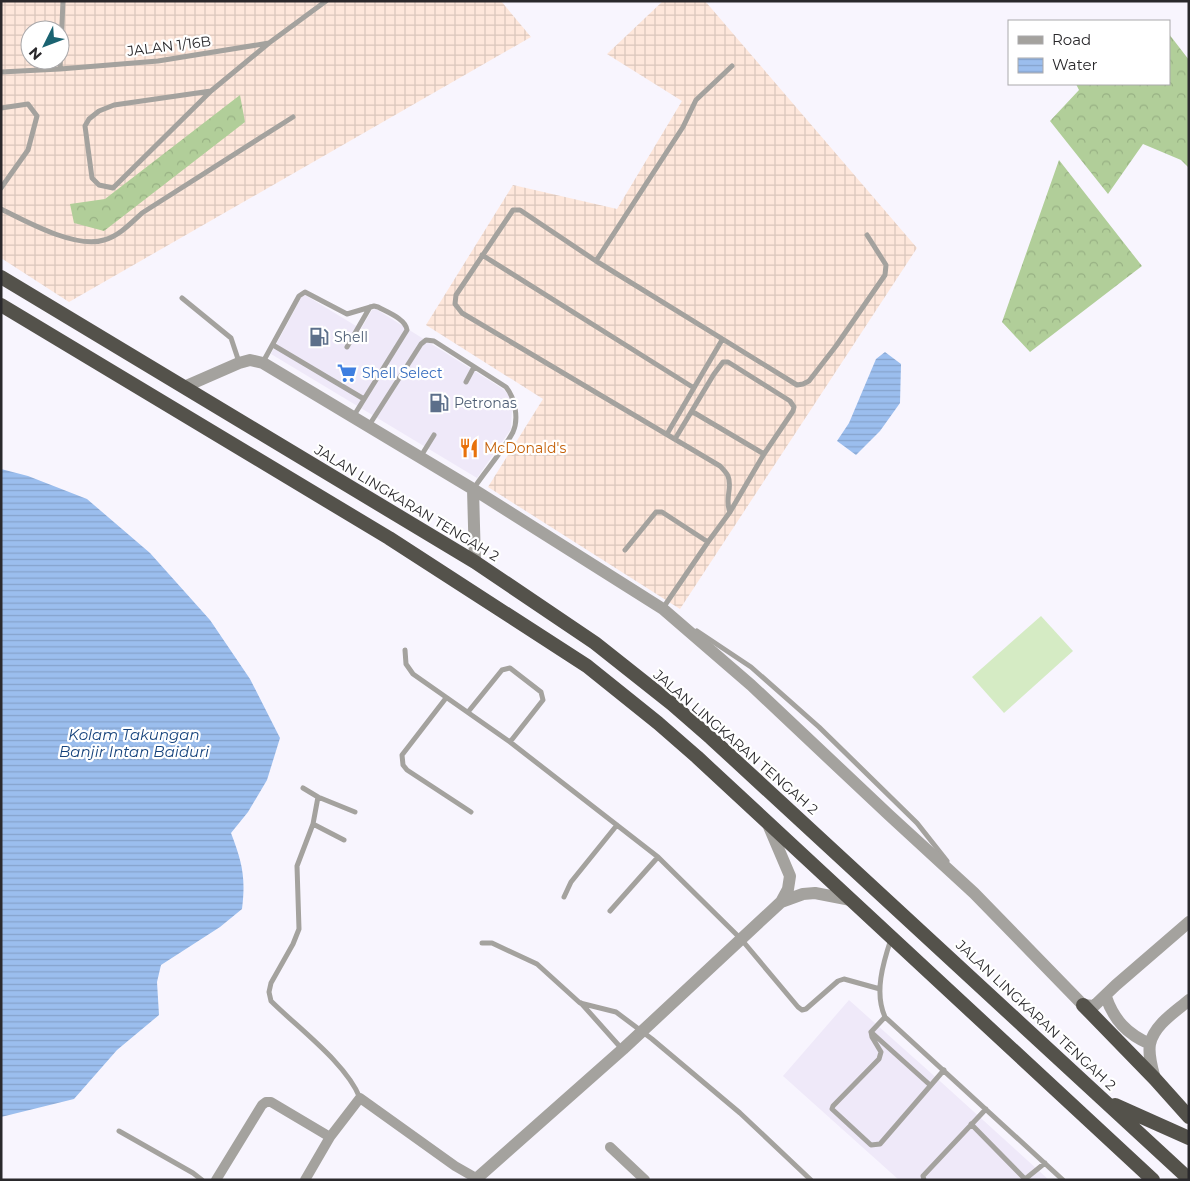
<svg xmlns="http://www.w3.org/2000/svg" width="1190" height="1181" font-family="Montserrat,sans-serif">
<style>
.built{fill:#efe9f9}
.industrial{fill:url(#industrial-grid);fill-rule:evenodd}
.forest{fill:url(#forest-crowns)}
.pitch{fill:#d5ebc4}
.water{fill:url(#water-rules)}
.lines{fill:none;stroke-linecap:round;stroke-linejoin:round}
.service{stroke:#a4a29e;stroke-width:5}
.minor{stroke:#a4a29e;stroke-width:10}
.tertiary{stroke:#a4a29e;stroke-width:12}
.trunk{stroke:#54524b;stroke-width:14}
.labels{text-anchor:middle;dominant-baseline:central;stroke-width:4.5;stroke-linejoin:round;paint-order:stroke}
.street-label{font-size:14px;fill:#2a292c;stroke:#fff}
.service-label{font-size:14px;fill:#4e5e75;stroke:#fff;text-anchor:start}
.shop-label{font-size:14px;fill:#366cbe;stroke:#fff;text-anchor:start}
.food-label{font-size:14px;fill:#c56008;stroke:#fff;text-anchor:start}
.water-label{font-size:15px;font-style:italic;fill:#16437c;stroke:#fff}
</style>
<defs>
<pattern id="industrial-grid" width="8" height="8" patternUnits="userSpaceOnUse" patternTransform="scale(1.25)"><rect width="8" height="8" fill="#fee7db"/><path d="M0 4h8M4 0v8" fill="none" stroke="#dac6bc"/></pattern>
<pattern id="forest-crowns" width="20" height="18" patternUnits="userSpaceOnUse" patternTransform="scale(1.25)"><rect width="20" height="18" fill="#b1ce99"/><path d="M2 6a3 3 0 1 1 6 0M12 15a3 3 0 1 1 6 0" fill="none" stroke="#98b184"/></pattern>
<pattern id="water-rules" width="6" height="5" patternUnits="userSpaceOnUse" patternTransform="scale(1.25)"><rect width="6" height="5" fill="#9bbeee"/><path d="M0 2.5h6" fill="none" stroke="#86a3cc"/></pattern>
</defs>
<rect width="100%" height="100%" fill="#f8f5fe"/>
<path class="built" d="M305 295 361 329 372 310 376 309 503 389 510 396 512 409 511 429 477 478 271 354 301 298Z
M849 1000 941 1082 1049 1180H899L783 1076Z"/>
<path class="industrial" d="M1 1H501L531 37 69 302 1 258ZM30 30H60V60H30Z
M663 1H705L917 248 680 609 488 487 543 399 426 325 513 185 617 209 682 101 607 54Z"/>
<path class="forest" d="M1169 34 1189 60V168L1181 160 1143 144 1108 194 1050 121 1079 90 1076 84H1169Z
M240 95 245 122 104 231 74 223 70 204 105 199Z
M1059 160 1142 266 1030 352 1002 322Z"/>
<path class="pitch" d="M1041 616 1073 651 1004 713 972 677Z"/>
<path class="water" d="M885 352 901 364 900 403 880 431 856 455 837 441 849 423 876 359Z
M1 469 28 476 87 499 150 553 210 620 250 679 280 738 267 780 248 812 231 833C242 862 246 877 242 909L220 927 161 965 157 982 159 1015 117 1050 74 1099 1 1117Z"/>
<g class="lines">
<path class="service" d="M60 69 63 1
M1 72 60 69 158 61 269 43 326 1
M211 91 114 105 99 111 89 119 85 126 92 178 99 185 113 188 211 91 269 43
M1 108 28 104 37 116 28 150 1 188
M1 209C27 222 76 249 104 240 119 236 131 223 142 213L293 117
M482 255 694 388
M596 261 797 385 803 384 809 381 836 346 885 275 886 265 867 235
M182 298 231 338 239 362
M273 345 364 399
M347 347 370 307
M263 362 299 296 305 292 347 314 374 306 378 307C387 312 406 319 407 330L353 417
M466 382 474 367
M693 412 764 454
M368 427 421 344 426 340 434 341 506 387C515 398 519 419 513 432 503 451 486 470 474 488
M667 434 722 340
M421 456 434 435
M730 512C724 499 733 488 728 476 726 472 723 469 720 466L462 313 455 304 456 295 513 210H520L596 261 683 127 696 100 732 66
M625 550 656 512H662L708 542
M663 608 708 542 730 512 764 454 793 411 794 407 790 401 728 362H723L714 374 675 439
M697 631 751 667 819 727 917 823 947 861
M405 650 406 664 413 674 510 742 658 857 741 939 798 1007 802 1010 806 1009 838 981 844 979 880 989
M446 698 402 755 403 765 407 770 471 812
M468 712 502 670 510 668 541 692 543 700 510 742
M303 788 318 797 313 824 297 866 299 929 293 944 271 983 269 992 271 1001C298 1028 346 1063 360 1098
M318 797 355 812
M313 824 344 840
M564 897 571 882 617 825
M610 911 658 857
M891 939C883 963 874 993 885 1017L1063 1180
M482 943H492L537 964 580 1003 616 1012 652 1039 740 1113 811 1180
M581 1003 622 1049
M885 1017 871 1032 872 1037 881 1052 879 1059 833 1106 832 1109 871 1145 880 1144 944 1070
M871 1032 930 1085
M971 1124 1025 1179
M119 1131 193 1173 202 1180
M924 1180 923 1176 986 1109
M1024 1180 1045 1163"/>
<path class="minor" d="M610 1147 645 1180
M216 1180 262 1105 266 1102H271L330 1137
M305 1180 330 1137 360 1098 455 1166 476 1178"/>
<path class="tertiary" d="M184 387 239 363 250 360 263 363 473 489 475 562
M473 489 663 609 751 685 889 815 974 893 1083 1005 1094 1006 1116 985 1189 922
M781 902 803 894 815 893 851 900
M1106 997C1114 1020 1127 1034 1150 1044
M1155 1079C1152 1068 1148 1055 1150 1044 1154 1025 1175 1012 1189 1000
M475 1180 623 1049 781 902 788 889 790 876 767 822"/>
<path class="trunk" d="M1 277 475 562 595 643 672 704 711 738 1189 1179
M1 305 389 538 587 666 658 723 697 757 1153 1180
M1083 1005 1155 1079 1189 1117
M1115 1105 1189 1138"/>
</g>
<defs>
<symbol id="fuel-bare" viewBox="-9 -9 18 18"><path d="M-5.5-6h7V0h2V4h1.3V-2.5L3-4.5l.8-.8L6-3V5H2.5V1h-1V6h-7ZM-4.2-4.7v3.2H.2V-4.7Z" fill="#5c6f8a" stroke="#fff" stroke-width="2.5" paint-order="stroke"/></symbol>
<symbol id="supermarket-bare" viewBox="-9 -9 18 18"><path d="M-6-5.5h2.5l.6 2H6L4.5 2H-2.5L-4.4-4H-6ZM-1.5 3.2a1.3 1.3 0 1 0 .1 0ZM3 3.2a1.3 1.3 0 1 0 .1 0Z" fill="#3f7fe0" stroke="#fff" stroke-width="2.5" paint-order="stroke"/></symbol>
<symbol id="restaurant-bare" viewBox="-9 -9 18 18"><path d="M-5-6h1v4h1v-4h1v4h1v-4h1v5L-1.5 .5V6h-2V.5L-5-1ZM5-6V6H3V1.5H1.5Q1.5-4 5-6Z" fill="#e8710a" stroke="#fff" stroke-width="2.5" paint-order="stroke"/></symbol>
</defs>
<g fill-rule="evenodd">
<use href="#fuel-bare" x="305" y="323" width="28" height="28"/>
<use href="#supermarket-bare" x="333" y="359" width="28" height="28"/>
<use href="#fuel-bare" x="425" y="389" width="28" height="28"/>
<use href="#restaurant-bare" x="455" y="434" width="28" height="28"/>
</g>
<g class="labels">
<g class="street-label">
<text transform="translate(169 46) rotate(-7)">JALAN 1/16B</text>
<text transform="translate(407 503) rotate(31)">JALAN LINGKARAN TENGAH 2</text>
<text transform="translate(736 742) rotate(41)">JALAN LINGKARAN TENGAH 2</text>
<text transform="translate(1036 1015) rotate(43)">JALAN LINGKARAN TENGAH 2</text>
</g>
<g class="service-label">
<text x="334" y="337">Shell</text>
<text x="454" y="403">Petronas</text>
</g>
<g class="shop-label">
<text x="362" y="373">Shell Select</text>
</g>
<g class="food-label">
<text x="484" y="448">McDonald's</text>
</g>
<g class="water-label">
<text x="134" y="734">Kolam Takungan<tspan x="134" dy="17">Banjir Intan Baiduri</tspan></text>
</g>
</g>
<rect width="1190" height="1181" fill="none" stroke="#2a292c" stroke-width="5"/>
<rect x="1008" y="20" width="162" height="65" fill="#ffffff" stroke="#aaa9ab"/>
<rect x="1018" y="36" width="25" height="8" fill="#a4a29e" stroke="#aaa9ab"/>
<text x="1052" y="45" font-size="15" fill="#2a292c">Road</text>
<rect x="1018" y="58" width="25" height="15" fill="url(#water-rules)" stroke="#aaa9ab"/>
<text x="1052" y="70" font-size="15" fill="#2a292c">Water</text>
<g transform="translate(45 45) rotate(228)"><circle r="24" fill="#ffffff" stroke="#aaa9ab"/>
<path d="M0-4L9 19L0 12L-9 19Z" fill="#1a6371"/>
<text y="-8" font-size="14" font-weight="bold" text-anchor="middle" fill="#2a292c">N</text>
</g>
</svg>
